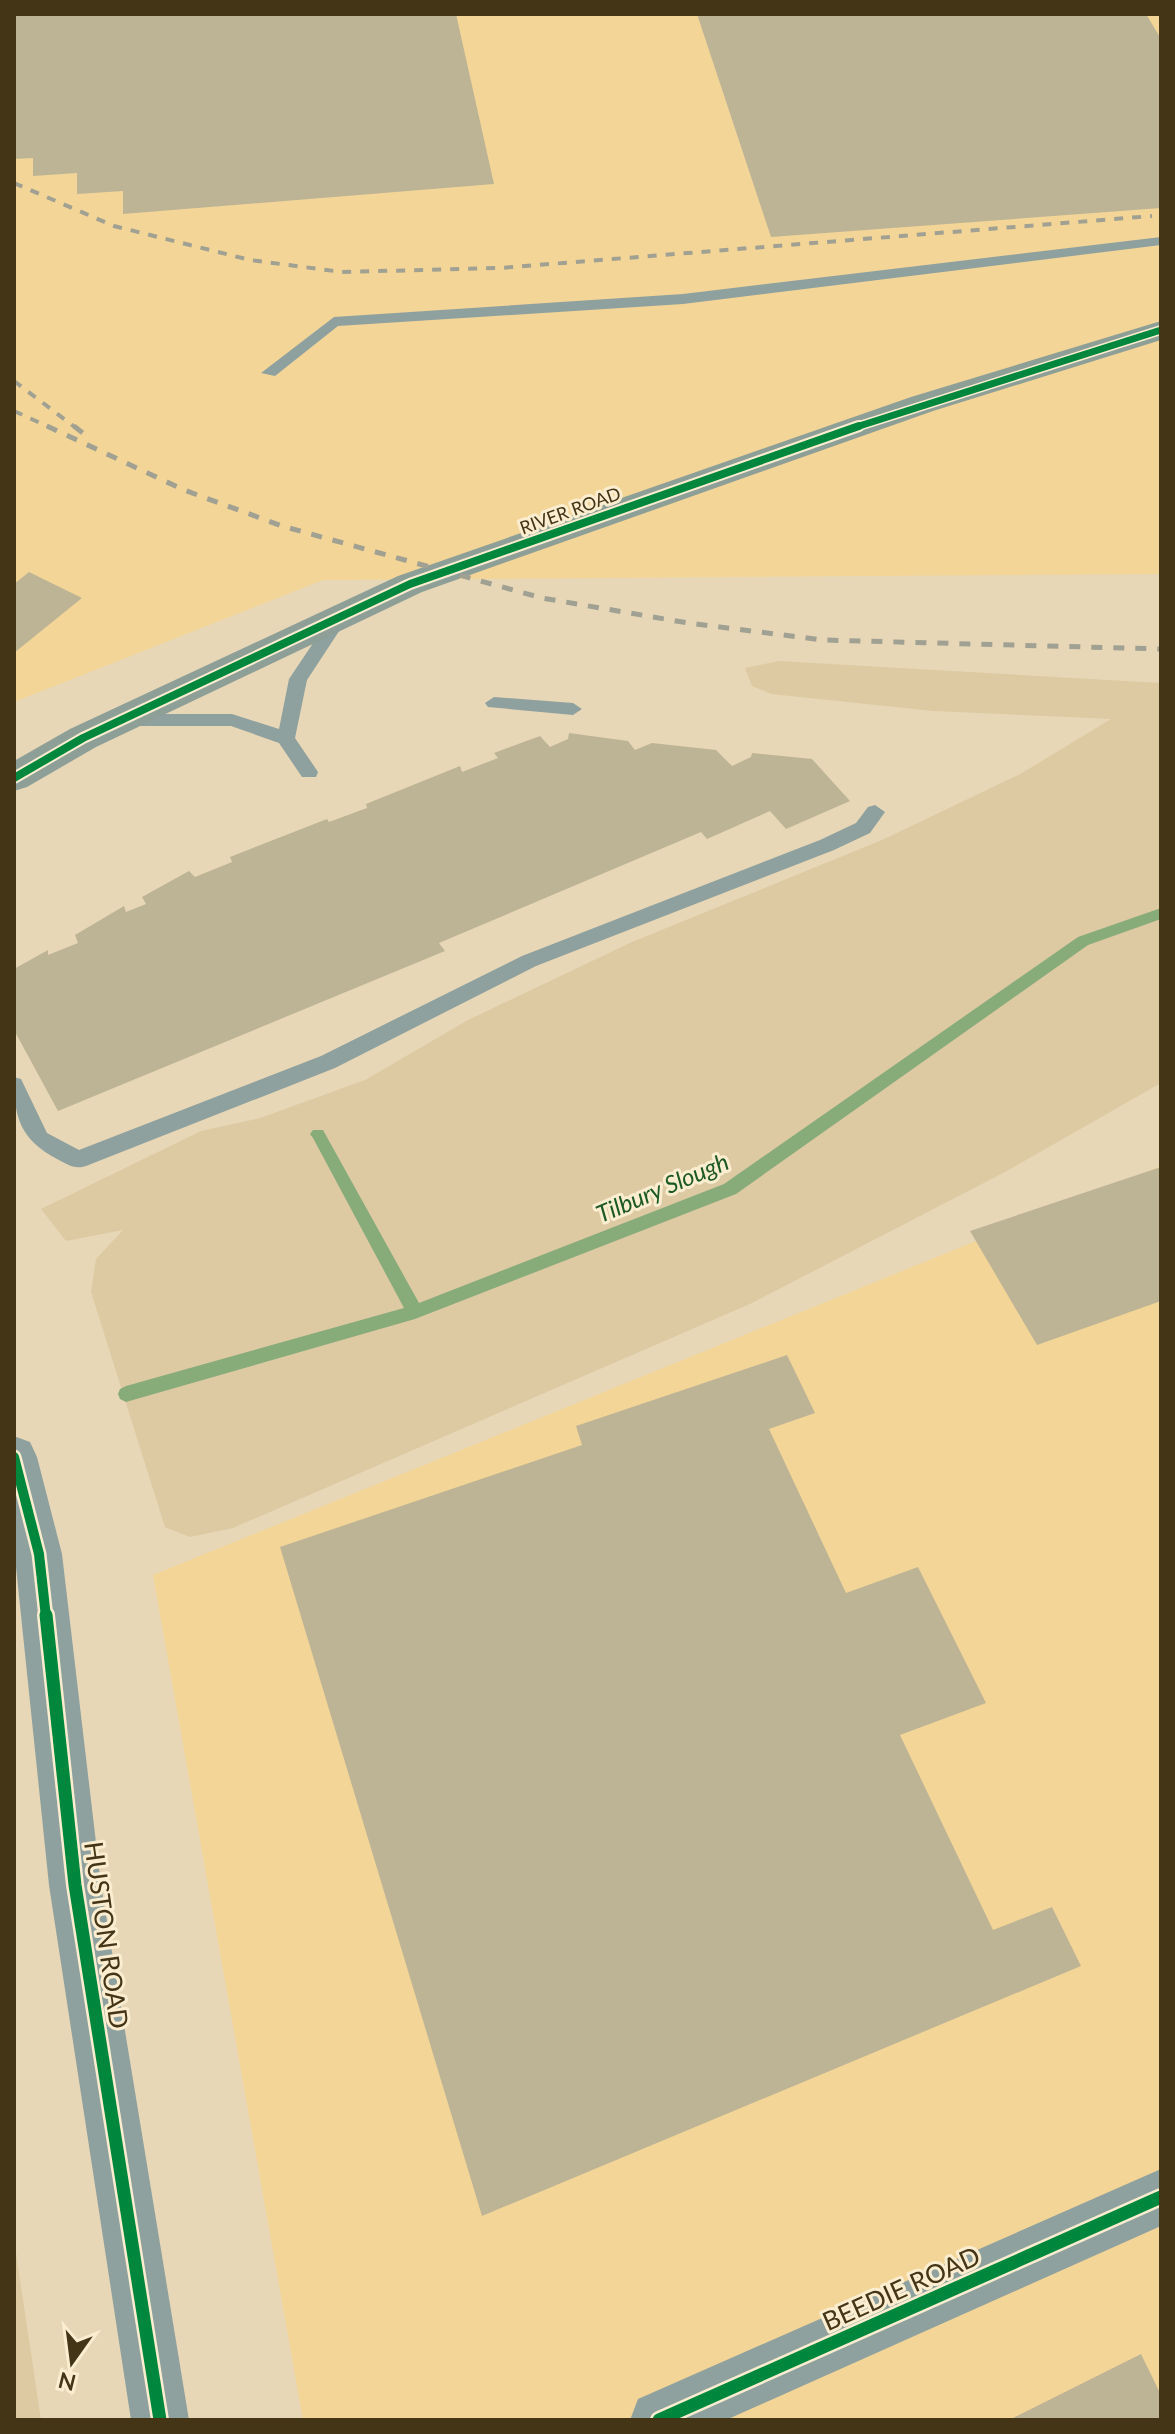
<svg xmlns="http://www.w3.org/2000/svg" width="1175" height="2434" font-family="Lato,sans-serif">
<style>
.built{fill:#f3d597}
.green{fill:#ddcaa3}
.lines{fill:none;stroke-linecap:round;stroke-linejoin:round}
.stream{fill:#88ab7a;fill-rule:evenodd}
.building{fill:#bdb496}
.service{fill:#8fa19f;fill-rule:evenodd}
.minor{fill:#8fa19f;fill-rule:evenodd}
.secondary{fill:#8e9f97;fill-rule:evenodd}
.rail-far1{stroke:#a0a192;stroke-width:4;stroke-dasharray:9 9;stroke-linecap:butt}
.rail{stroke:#a0a192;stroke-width:5;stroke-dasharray:11 11;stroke-linecap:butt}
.cycleway-far3-casing{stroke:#fbedd0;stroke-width:10}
.cycleway-far2-casing{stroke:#fbedd0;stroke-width:12}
.cycleway-far1-casing{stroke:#fbedd0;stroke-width:15}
.cycleway-casing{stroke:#fbedd0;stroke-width:18}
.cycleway-far3{stroke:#00873e;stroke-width:7}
.cycleway-far2{stroke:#00873e;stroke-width:8}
.cycleway-far1{stroke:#00873e;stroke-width:10}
.cycleway{stroke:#00873e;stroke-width:13}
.labels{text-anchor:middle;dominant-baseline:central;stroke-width:6;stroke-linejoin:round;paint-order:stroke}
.far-street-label{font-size:18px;fill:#433515;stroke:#fbedd0}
.water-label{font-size:24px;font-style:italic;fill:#1c5923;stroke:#fbedd0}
.near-street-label{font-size:26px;fill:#433515;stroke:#fbedd0}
</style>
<rect width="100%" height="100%" fill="#e7d7b6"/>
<path class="built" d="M14 14H1161V574L323 580 14 702Z
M1161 1166V2420H303L153 1575Z"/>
<path class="green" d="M779 661 1161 683V1083L1007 1171 750 1304 233 1528 190 1537 165 1527 91 1292 96 1259 123 1230 66 1241 41 1209 201 1131 260 1118 365 1080 468 1020 632 942 882 840 1022 773 1111 719 933 711 771 694 752 686 745 668Z
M14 2239 41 2420H14Z"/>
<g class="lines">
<path class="stream" d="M1161 908V919L1088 945 736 1194 415 1319 126 1402 120 1399 118 1394 120 1389 126 1386 404 1308 313 1138 310 1134 313 1130H323L419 1303 724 1184 1078 937Z"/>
</g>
<path class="building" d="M14 14H456L494 184 123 214V191L77 194V173L33 176V158L14 159Z
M697 14H1146L1161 39V208L771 237Z
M29 572 82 598 14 653V584Z
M569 733 628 741 635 750 652 743 716 750 732 766 751 757 752 753 812 759 850 801 786 829 770 811 707 839 701 832 439 943 445 951 58 1111 14 1030V969L48 950V955L78 943 75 935 124 906 126 912 146 904 142 897 189 871 195 877 232 862 230 857 327 819 329 822 367 808 366 804 460 766 462 772 498 758 494 753 540 736 550 747 568 739Z
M1161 1167V1301L1037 1345 970 1231Z
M787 1355 815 1413 769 1429 846 1593 918 1567 986 1703 900 1735 993 1930 1052 1907 1081 1966 482 2216 280 1547 582 1445 576 1426Z
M1141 2354 1161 2395V2420H1009Z"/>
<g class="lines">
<path class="service" d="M1161 237V245L683 304 338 326 275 376 261 373 334 317 683 294Z
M340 610 349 616 307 680 295 738 318 772 316 777H302L279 743 231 726H125L116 720 125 714H232L279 729 289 679 334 612Z
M494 697 573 703 582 709 573 715 488 707 485 703Z
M875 805 885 812 870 833 834 850 536 966 335 1068 86 1166C74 1170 67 1164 57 1159 20 1139 14 1118 14 1077L21 1079 47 1133 79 1150 321 1056 522 956 820 840 856 823 868 807Z"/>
<path class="minor" d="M14 1436 30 1442 37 1457 62 1554 101 1885 189 2420H131L49 1885 14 1548Z
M1161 2169V2226L726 2420H630L638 2399Z"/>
<path class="secondary" d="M1161 321V340L933 411 422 592 96 747 27 787 14 791V761L70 729 398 576 911 397Z"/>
<path class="rail-far1" d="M14 183 114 226 250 260 342 272 500 268 1152 216
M14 381 76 428
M14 411 51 428"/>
<path class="rail" d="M47 426 184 490 282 526 542 598 688 623 823 640 1161 649
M74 426 84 434"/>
<defs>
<path id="cycleway-far3" d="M853 428 1161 330"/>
<path id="cycleway-far2" d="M14 778 83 738 410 584 859 426"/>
<path id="cycleway-far1" d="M14 1457 39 1554 46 1617"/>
<path id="cycleway" d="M46 1615 75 1885 160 2420
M659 2420 1161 2197"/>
</defs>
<use href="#cycleway-far3" class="cycleway-far3-casing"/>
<use href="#cycleway-far2" class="cycleway-far2-casing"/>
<use href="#cycleway-far1" class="cycleway-far1-casing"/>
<use href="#cycleway" class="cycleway-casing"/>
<use href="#cycleway-far3" class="cycleway-far3"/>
<use href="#cycleway-far2" class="cycleway-far2"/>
<use href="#cycleway-far1" class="cycleway-far1"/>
<use href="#cycleway" class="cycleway"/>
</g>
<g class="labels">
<g class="far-street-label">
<text transform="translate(570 510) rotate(-20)">RIVER ROAD</text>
</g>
<g class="water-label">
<text transform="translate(662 1187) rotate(-23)">Tilbury Slough</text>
</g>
<g class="near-street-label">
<text transform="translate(107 1935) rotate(82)">HUSTON ROAD</text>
<text transform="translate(901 2288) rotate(-24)">BEEDIE ROAD</text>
</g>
</g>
<rect width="1175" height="2434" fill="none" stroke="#433515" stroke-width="32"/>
<g transform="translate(72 2362) rotate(194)" stroke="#fbedd0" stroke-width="6" paint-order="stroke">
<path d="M0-6L14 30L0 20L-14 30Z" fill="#433515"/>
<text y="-12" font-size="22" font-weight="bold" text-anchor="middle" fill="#433515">N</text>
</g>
</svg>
